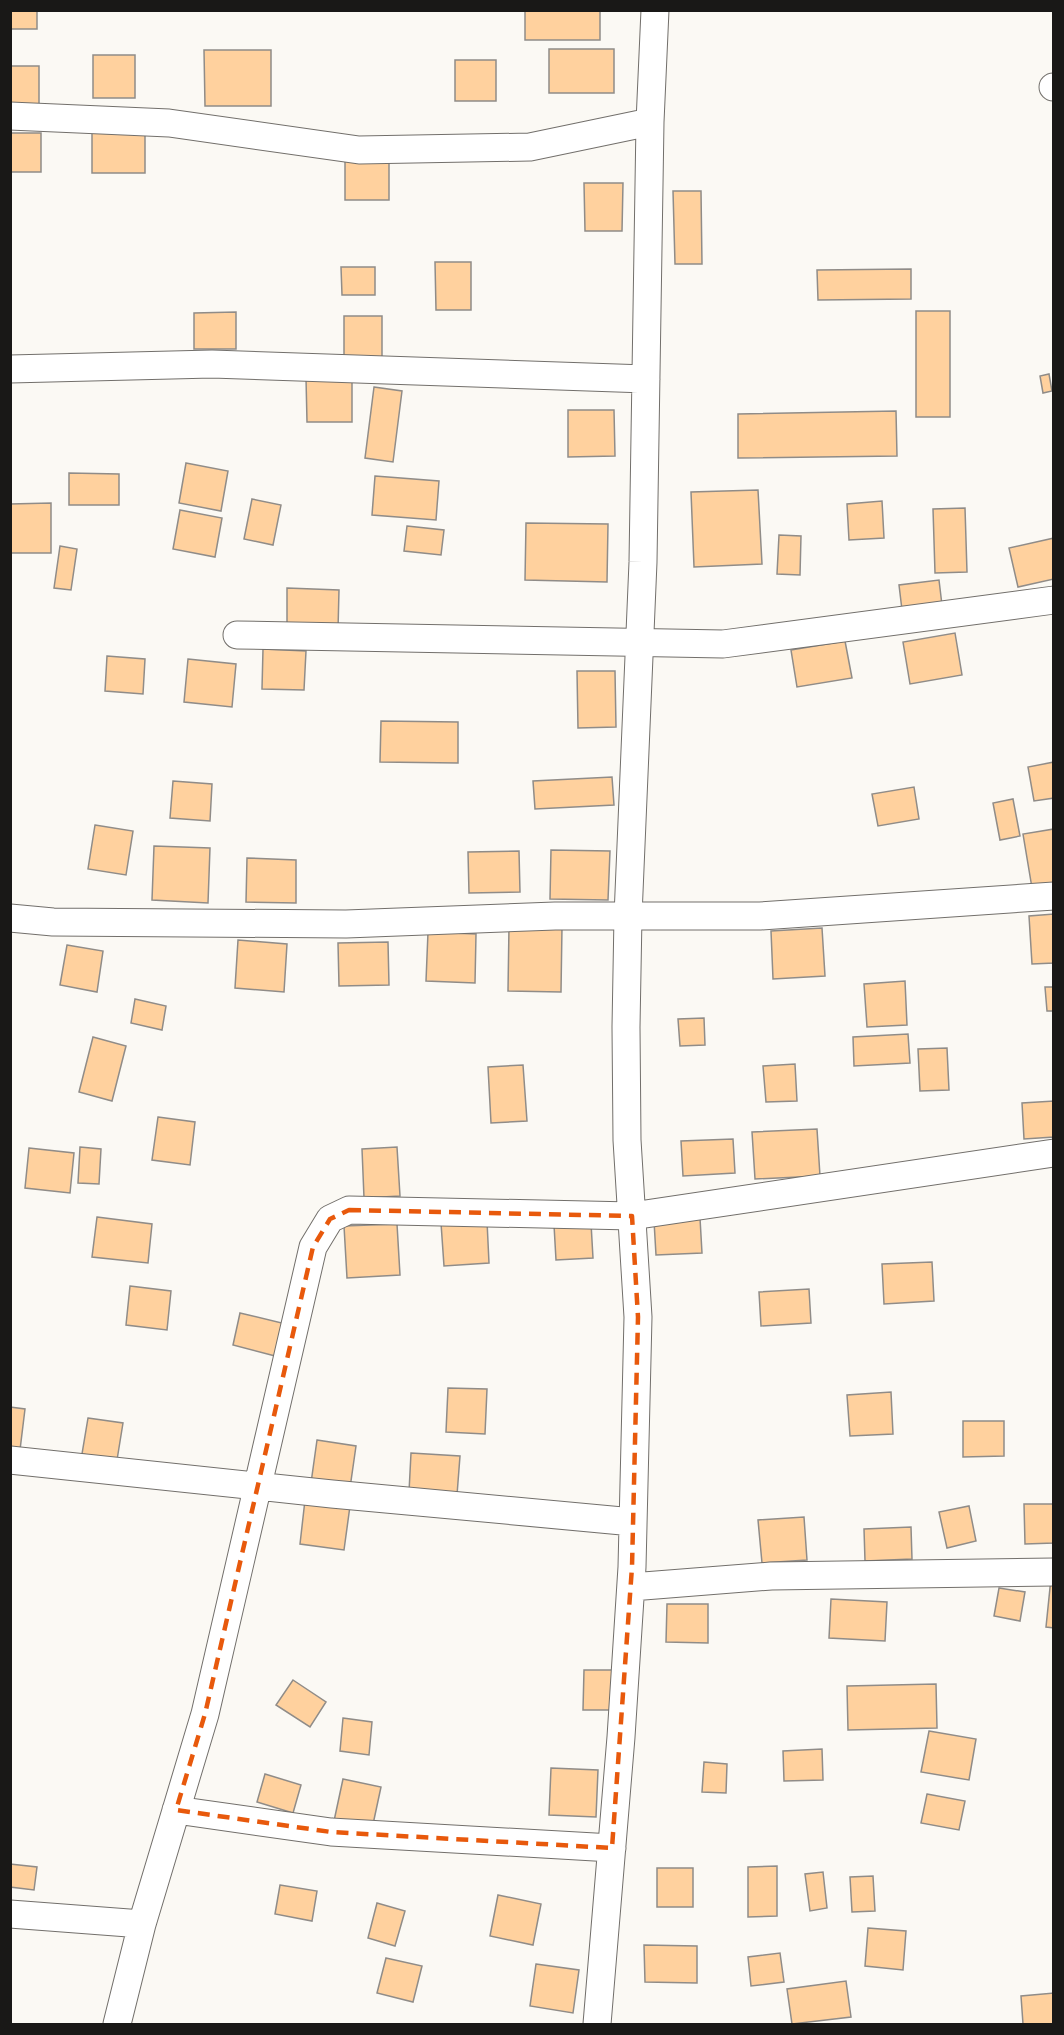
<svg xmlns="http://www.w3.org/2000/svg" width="1064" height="2035" font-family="Commissioner,sans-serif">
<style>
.building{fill:#ffd19e;stroke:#908c88;stroke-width:1.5}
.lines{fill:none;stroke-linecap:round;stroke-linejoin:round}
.street-casing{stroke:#726f6b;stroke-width:29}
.street{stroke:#fff;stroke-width:27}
.marked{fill:none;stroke:#e8590c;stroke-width:4.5;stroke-dasharray:12 8;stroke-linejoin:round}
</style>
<rect width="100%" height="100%" fill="#fbf9f4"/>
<path class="building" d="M10 10H37V29H10Z
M525 10H600V40H525Z
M549 49H614V93H549Z
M204 50H271V106H205Z
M93 55H135V98H93Z
M455 60H496V101H455Z
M10 66H39V106H10Z
M10 133H41V172H10Z
M92 133H145V173H92Z
M345 160H389V200H345Z
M584 183H623L622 231H585Z
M673 191H701L702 264H675Z
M435 262H471V310H436Z
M341 267H375V295H342Z
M911 269V299L818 300 817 270Z
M916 311H950V417H916Z
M236 312V349H194V313Z
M344 316H382V358H344Z
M1049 374 1052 391 1043 393 1040 376Z
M352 377V422H307L306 378Z
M374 387 402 391 393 462 365 458Z
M568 410H614L615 456 568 457Z
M896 411 897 456 738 458V414Z
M186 463 228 471 221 511 179 503Z
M69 473 119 474V505H69Z
M375 476 439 481 436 520 372 515Z
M758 490 762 564 694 567 691 492Z
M252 499 281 505 273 545 244 539Z
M882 501 884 538 849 540 847 504Z
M51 503V553H10V504Z
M965 508 967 572 935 573 933 509Z
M180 510 222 518 215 557 173 549Z
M526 523 608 524 607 582 525 580Z
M407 526 444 530 441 555 404 551Z
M779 535 801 536 800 575 777 574Z
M1054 538V579L1018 587 1009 548Z
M60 546 77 549 71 590 54 588Z
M939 580 942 605 902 610 899 585Z
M287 588 339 590 338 630 287 628Z
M955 633 962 675 910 684 903 642Z
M845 641 852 678 797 687 791 650Z
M263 649 306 651 304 690 262 689Z
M107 656 145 659 143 694 105 691Z
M188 659 236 664 232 707 184 702Z
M577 671H615L616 727 578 728Z
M381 721 458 722V763L380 762Z
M1054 762V798L1034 801 1028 767Z
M612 777 614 805 535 809 533 781Z
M173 781 212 784 210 821 170 818Z
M914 787 919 819 878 826 872 794Z
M1013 799 1020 836 1000 840 993 803Z
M95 825 133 831 126 875 88 869Z
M1054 829V884L1032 888 1023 834Z
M154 846 210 848 208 903 152 900Z
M551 850 610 851 608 900 550 899Z
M519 851 520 892 469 893 468 852Z
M247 858 296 860V903L246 902Z
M1054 914V963L1032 964 1029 916Z
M509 926 562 927 561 992 508 991Z
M822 928 825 976 773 979 771 931Z
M428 932 476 934 475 983 426 981Z
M238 940 287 944 284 992 235 988Z
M388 942 389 985 339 986 338 943Z
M67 945 103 951 97 992 60 985Z
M905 981 907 1025 867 1027 864 984Z
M1045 987H1054V1011H1047Z
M135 999 166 1006 162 1030 131 1023Z
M704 1018 705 1045 680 1046 678 1019Z
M908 1034 910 1063 854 1066 853 1037Z
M93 1037 126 1046 112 1101 79 1092Z
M947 1048 949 1090 920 1091 918 1049Z
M795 1064 797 1101 766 1102 763 1066Z
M523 1065 527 1121 491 1123 488 1067Z
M1054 1101V1137L1024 1139 1022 1103Z
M158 1117 195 1122 190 1165 152 1160Z
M817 1129 820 1176 755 1179 752 1132Z
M733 1139 735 1173 683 1176 681 1141Z
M80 1147 101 1149 99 1184 78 1183Z
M397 1147 400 1196 364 1198 362 1149Z
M29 1148 74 1153 70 1193 25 1188Z
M97 1217 152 1224 148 1263 92 1257Z
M700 1218 702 1253 656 1255 654 1221Z
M487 1221 489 1263 444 1266 441 1223Z
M591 1223 593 1258 556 1260 554 1225Z
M397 1224 400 1275 347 1278 344 1226Z
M932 1262 934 1301 884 1304 882 1264Z
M130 1286 171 1291 167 1330 126 1325Z
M809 1289 811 1323 761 1326 759 1292Z
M240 1313 286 1324 279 1357 233 1345Z
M448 1388 487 1389 485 1434 446 1432Z
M891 1392 893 1434 850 1436 847 1395Z
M10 1407 25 1409 20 1450 10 1449Z
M88 1418 123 1423 117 1460 82 1454Z
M963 1421H1004V1456L963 1457Z
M317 1440 356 1446 350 1488 311 1483Z
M411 1453 460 1456 457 1495 409 1492Z
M305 1500 350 1506 344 1550 300 1544Z
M1024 1504H1054V1543L1025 1544Z
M969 1506 976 1541 947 1548 939 1512Z
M804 1517 807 1560 762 1563 758 1520Z
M911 1527 912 1559 865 1561 864 1529Z
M1051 1578H1054V1628L1046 1627Z
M999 1588 1025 1592 1020 1621 994 1616Z
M831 1599 887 1602 885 1641 829 1638Z
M667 1604H708V1643L666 1642Z
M584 1670H612L611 1710H583Z
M293 1680 326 1702 310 1727 276 1705Z
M936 1684 937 1728 848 1730 847 1686Z
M343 1718 372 1722 369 1755 340 1751Z
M929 1731 976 1739 969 1780 921 1772Z
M822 1749 823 1780 784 1781 783 1751Z
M704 1762 727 1764 726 1793 702 1792Z
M551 1768 598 1770 596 1817 549 1815Z
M265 1774 301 1785 293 1813 257 1802Z
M343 1779 381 1787 372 1829 334 1821Z
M927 1794 965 1801 959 1830 921 1823Z
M10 1864 37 1867 34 1890 10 1887Z
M777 1866V1916L748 1917V1867Z
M657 1868H693V1907H657Z
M823 1872 827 1908 810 1911 805 1874Z
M873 1876 875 1911 852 1912 850 1877Z
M280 1885 317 1891 312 1921 275 1914Z
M498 1895 541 1904 533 1945 490 1936Z
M377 1903 405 1911 395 1946 368 1938Z
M868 1928 906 1931 903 1970 865 1966Z
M644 1945 697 1946V1983L645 1982Z
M780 1953 784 1982 751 1986 748 1957Z
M386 1958 422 1966 413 2002 377 1993Z
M536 1964 579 1970 573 2013 530 2006Z
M846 1981 851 2017 792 2024 787 1989Z
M1054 1993V2024H1023L1021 1996Z"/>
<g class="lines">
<defs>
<path id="street" d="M1053 87H1054
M10 116 169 123 359 150 530 147 650 122
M10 369 212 364 646 379
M237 635 723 644 1054 600
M10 918 53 922 346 924 555 916H760L1054 896
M10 1460 332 1494 633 1522
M631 1587 771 1576 1054 1572
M176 1810 331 1832 612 1848
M10 1914 142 1924
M117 2024 142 1924 205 1714 313 1247 330 1219 349 1210 632 1216 1054 1153
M597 2024 621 1737 632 1567 638 1317 627 1140 626 1027 628 916 643 562 650 122 655 10"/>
</defs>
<use href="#street" class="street-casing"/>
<use href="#street" class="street"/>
</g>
<path class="marked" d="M349 1210 632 1216 638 1317 632 1567 612 1848 331 1832 176 1810 205 1714 313 1247 330 1219Z"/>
<rect width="1064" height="2035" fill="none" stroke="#191817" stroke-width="24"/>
</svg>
